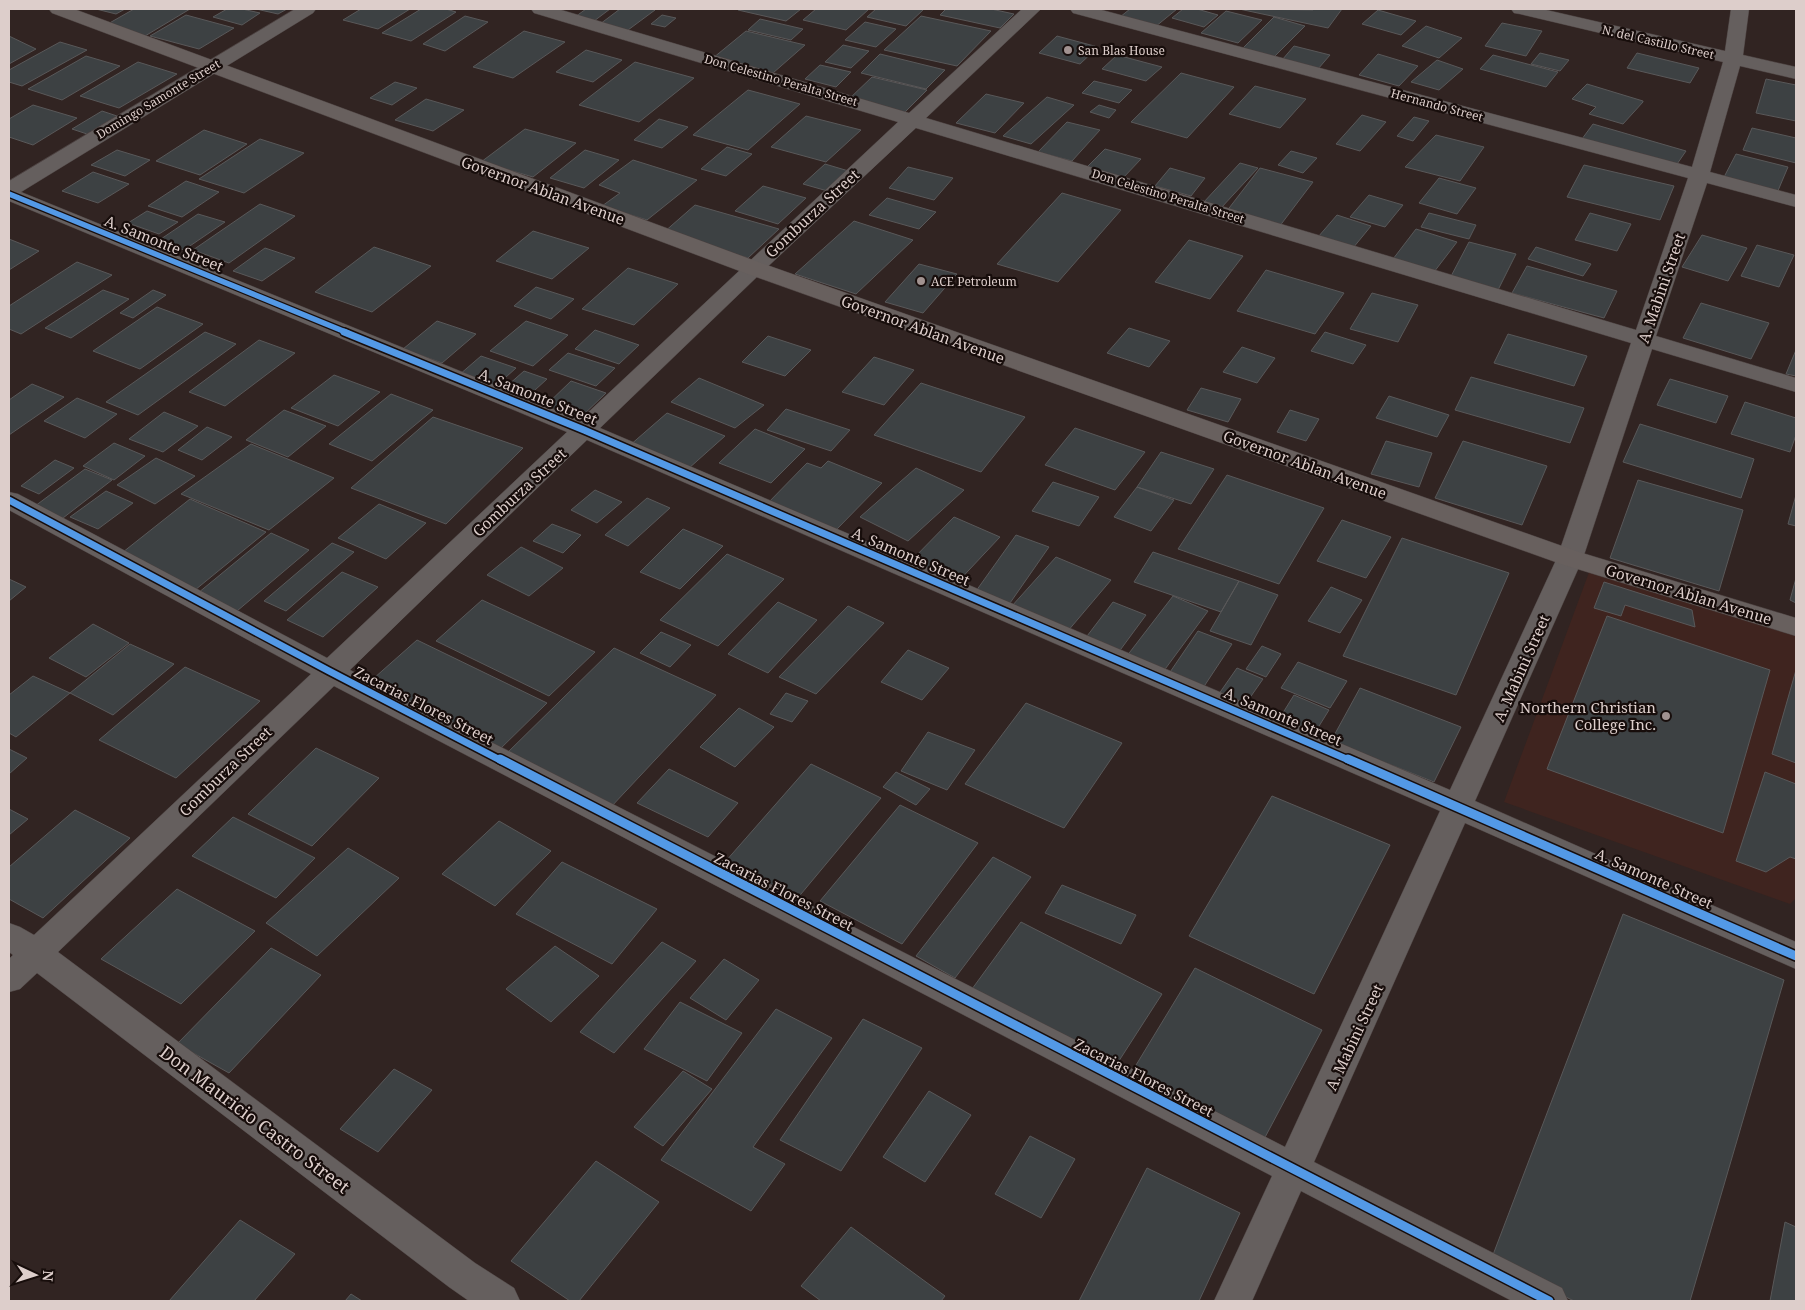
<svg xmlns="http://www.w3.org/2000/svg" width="1805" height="1310" font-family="'Noto Serif',serif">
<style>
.built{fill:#3f241f}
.building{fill:#3d4143;stroke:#595859}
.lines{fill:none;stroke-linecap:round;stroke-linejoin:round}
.minor-casing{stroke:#4b403f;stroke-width:1}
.major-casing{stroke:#4b403f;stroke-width:1}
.minor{fill:#655f5e;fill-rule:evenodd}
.major{fill:#68605e;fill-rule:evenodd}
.cycleway-far2-casing{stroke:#170d0b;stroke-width:8}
.cycleway-far1-casing{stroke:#170d0b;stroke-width:10}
.cycleway-casing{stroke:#170d0b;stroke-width:12}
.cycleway-far2{stroke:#5399e6;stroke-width:5.5}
.cycleway-far1{stroke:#5399e6;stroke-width:7}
.cycleway{stroke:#5399e6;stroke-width:9}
.poi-dot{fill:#a19290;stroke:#170d0b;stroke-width:2}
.labels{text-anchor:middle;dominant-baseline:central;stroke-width:4.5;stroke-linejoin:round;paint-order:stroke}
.far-street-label{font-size:12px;fill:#ddcecb;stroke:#170d0b}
.far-poi-label{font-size:12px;fill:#ddcecb;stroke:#170d0b;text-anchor:start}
.street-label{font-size:15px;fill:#ddcecb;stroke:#170d0b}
.poi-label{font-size:15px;fill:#ddcecb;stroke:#170d0b;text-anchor:end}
.near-street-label{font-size:18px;fill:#ddcecb;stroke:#170d0b}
</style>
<rect width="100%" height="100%" fill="#312422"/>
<path class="built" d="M1591 567 1796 631V898L1790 904 1504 802Z"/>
<path class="building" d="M96 9H125L116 14Z
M134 9H190L145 36 106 25Z
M227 9H242L260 13 242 25 213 17Z
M256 9H287L278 14Z
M361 9H410L378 29 343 20Z
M421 9H446L456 12 411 41 382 33Z
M586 9H610L594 21 575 17Z
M620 9H652L655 10 628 30 600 24Z
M739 9H801L786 21 738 10Z
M816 9H869L846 30 803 20Z
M876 9H924L906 26 867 17Z
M946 9H991L1014 14 1000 28 940 15Z
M1130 9H1177L1155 27 1120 17Z
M1183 9H1197L1218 15 1204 27 1172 18Z
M1239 9 1313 10 1314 9H1342L1328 28Z
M1378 10 1416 21 1401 35 1362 24Z
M1226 11 1262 20 1238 43 1201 33Z
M186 15 234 28 199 49 150 36Z
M662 15 676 18 665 27 651 24Z
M465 16 488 22 445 51 423 44Z
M921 16 991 31 957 66 884 50Z
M1274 17 1305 26 1273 58 1241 50Z
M760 19 803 29 791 40 748 30Z
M865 22 896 29 876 47 845 40Z
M1502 23 1542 31 1526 56 1485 46Z
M1426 26 1462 38 1439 58 1402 46Z
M524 31 565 42 513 78 473 67Z
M746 31 805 45 773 73 713 58Z
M9 36 36 49 9 64Z
M1057 36 1098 47 1080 64 1039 53Z
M60 42 87 50 22 86 9 82V70Z
M843 45 869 51 851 68 825 62Z
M1294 46 1330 55 1318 69 1282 60Z
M586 50 622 60 593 82 556 72Z
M1540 53 1569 60 1560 71 1531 64Z
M1637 53 1699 68 1690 83 1627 68Z
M880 54 945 70 926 89 861 73Z
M1378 54 1418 66 1399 86 1359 75Z
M1117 55 1162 67 1146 81 1102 69Z
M1493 55 1558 72 1546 87 1480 69Z
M86 56 120 66 62 100 28 89Z
M1437 60 1463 69 1439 90 1411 82Z
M138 62 177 74 119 108 80 96Z
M635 62 694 78 639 122 579 105Z
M820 65 851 72 836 87 805 79Z
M1181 73 1234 87 1187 138 1131 122Z
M872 77 927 90 905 112 850 98Z
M1766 79 1796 85V121L1756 113Z
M1094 81 1132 90 1119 103 1082 93Z
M395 82 417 88 392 105 370 98Z
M1587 84 1643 101V102L1623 124 1589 114 1596 107 1572 99Z
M1255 86 1306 99 1280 128 1229 114Z
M748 90 800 104 748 150 693 135Z
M986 94 1024 103 995 133 956 123Z
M1047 97 1074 105 1031 144 1003 136Z
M426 99 464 110 433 131 395 120Z
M33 105 77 118 33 145 9 137V119Z
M1099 105 1116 110 1109 118 1090 112Z
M102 111 117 116 87 134 72 129Z
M1362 115 1386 122 1360 151 1336 144Z
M806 116 861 130 826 162 771 147Z
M1414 117 1429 121 1413 141 1397 136Z
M659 119 688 127 662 148 634 140Z
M1067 122 1100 130 1072 161 1038 152Z
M1593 124 1686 151 1675 167 1579 143Z
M1752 128 1796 138V163L1743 150Z
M525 129 576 143 533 177 481 162Z
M204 130 247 144 200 175 156 161Z
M1436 135 1484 147 1460 181 1405 167Z
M260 139 304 153 244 193 199 179Z
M727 147 752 154 726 176 701 169Z
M1105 149 1141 159 1123 178 1087 167Z
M117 150 150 160 125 176 91 165Z
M585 150 619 160 584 188 550 178Z
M1291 151 1317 158 1303 173 1278 165Z
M1736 154 1788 167 1777 193 1723 179Z
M633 160 697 180 647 220 602 206 620 193 599 185Z
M1240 163 1258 168 1221 208 1203 203Z
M825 164 852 172 831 192 803 184Z
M1584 165 1674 186 1660 220 1567 197Z
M908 167 953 178 934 200 889 188Z
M1170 168 1205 178 1191 196 1155 186Z
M1260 168 1313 182 1279 227 1226 212Z
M93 172 129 184 98 203 62 191Z
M1439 178 1476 188 1457 214 1419 203Z
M186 181 219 192 182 217 148 206Z
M763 186 806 198 778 224 735 211Z
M1062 193 1121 210 1058 282 997 264Z
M1369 195 1403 205 1385 227 1350 217Z
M887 198 936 212 919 229 869 215Z
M260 204 295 216 229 263 193 250Z
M695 205 779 229 748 258 663 233Z
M147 211 178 222 159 234 128 223Z
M1429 213 1476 225 1469 239 1421 227Z
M1590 213 1631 224 1617 251 1575 240Z
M198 214 225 222 184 250 158 241Z
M1337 215 1371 226 1353 248 1318 237Z
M854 221 913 240 856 294 795 274Z
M1416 229 1457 242 1434 272 1393 259Z
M533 231 589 248 552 279 496 261Z
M1702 235 1747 248 1728 281 1682 267Z
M9 239 39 251 9 270Z
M1189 240 1243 256 1210 299 1155 282Z
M1469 242 1516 254 1497 292 1449 280Z
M1757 245 1794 255 1779 287 1741 276Z
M374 247 431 266 372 312 315 292Z
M1536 247 1591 264 1583 276 1528 259Z
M265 248 295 258 262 281 233 271Z
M77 262 112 275 21 334 9 329V306Z
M919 264 957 274 923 313 885 302Z
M1527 266 1617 291 1604 318 1512 293Z
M628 268 678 284 634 325 582 309Z
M1266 270 1344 293 1315 334 1237 311Z
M536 287 574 299 551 319 514 306Z
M103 290 129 299 71 338 45 328Z
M153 290 166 295 133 318 120 313Z
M1372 293 1418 305 1398 342 1350 329Z
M1701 303 1769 323 1751 359 1683 338Z
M157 307 203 324 140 369 93 351Z
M437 321 476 334 442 363 403 349Z
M526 321 568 335 533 366 490 351Z
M1129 328 1170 341 1149 367 1107 353Z
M595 330 639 345 619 364 575 349Z
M205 332 236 344 138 415 106 402Z
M1325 332 1366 345 1353 364 1311 351Z
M1508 334 1587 356 1574 386 1494 363Z
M768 336 811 350 785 376 742 362Z
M259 340 295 353 225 406 189 392Z
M1242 347 1275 358 1257 383 1223 372Z
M1796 350V376L1786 374Z
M568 353 615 368 596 386 549 370Z
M481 356 516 368 495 387 459 375Z
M874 357 914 370 884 405 842 392Z
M524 371 547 379 523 401 499 393Z
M334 375 380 392 338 426 291 408Z
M1471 377 1584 408 1570 443 1455 410Z
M699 378 764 405 735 428 671 402Z
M1670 379 1728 396 1716 423 1657 405Z
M571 381 606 393 577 421 542 409Z
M921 383 1025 417 981 472 874 435Z
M32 384 64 397 9 435V400Z
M1201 388 1241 399 1228 422 1187 410Z
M391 394 433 410 372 461 329 444Z
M1389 396 1449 415 1437 437 1376 418Z
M77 398 117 414 85 438 44 421Z
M1745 402 1796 418V435L1790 452 1731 434Z
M786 409 850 430 831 451 767 430Z
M284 410 326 426 288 457 246 440Z
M1290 410 1319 419 1306 441 1277 432Z
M164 412 198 426 163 452 129 439Z
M667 413 725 436 688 469 629 446Z
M433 417 523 448 446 524 351 488Z
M1640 424 1754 459 1741 498 1623 462Z
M207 427 232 437 202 460 178 450Z
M1075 428 1145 452 1115 490 1045 465Z
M755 429 805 449 771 483 719 463Z
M1386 441 1432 453 1419 487 1371 474Z
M1463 441 1547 466 1522 525 1435 498Z
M114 443 145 456 114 480 83 466Z
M251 444 334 478 269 530 181 494Z
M1161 452 1214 469 1191 504 1137 487Z
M156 458 195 476 155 504 117 485Z
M55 460 74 468 39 494 21 486Z
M828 461 882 483 837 529 765 506 807 463 821 468Z
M916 468 964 490 908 541 860 517Z
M85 469 112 480 63 518 35 506Z
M1227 475 1324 508 1279 584 1178 549Z
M1638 480 1743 510 1719 591 1610 558Z
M1053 482 1099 497 1079 526 1032 511Z
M1137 487 1174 500 1151 531 1114 517Z
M595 490 622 502 597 523 571 510Z
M106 491 133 503 98 529 70 517Z
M1796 495V526L1788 524Z
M647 498 670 508 628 546 605 535Z
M190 499 266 532 195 590 118 556Z
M379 504 426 523 386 559 338 538Z
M954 517 1000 537 953 587 907 565Z
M1342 520 1391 537 1366 578 1317 561Z
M552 524 581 535 563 553 533 541Z
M683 529 723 546 680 589 640 572Z
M271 533 309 550 237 611 198 593Z
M1016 535 1049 547 1010 603 976 591Z
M1402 538 1509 573 1456 695 1343 656Z
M332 543 354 552 286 611 264 601Z
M521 547 563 568 529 596 487 575Z
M1153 552 1239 581 1221 612 1134 582Z
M727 554 784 579 718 646 660 620Z
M1056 557 1111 580 1067 632 1011 607Z
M342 572 378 587 323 637 287 620Z
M1796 578V603L1790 600Z
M9 579 26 587 9 601Z
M1239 581 1278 595 1251 645 1210 631Z
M1604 582 1692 610 1695 627 1625 605 1621 616 1594 608Z
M1331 587 1362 600 1340 633 1308 621Z
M1173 596 1208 611 1160 676 1123 661Z
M482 600 595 652 549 696 436 641Z
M778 602 817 620 768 673 728 654Z
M1113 602 1146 615 1118 653 1084 640Z
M848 606 884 623 816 694 779 677Z
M1607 616 1770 670 1723 833 1547 769Z
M93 624 129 643 86 677 49 658Z
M1198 631 1232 644 1201 691 1166 678Z
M661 632 691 645 670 667 640 653Z
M417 640 547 703 496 753 365 686Z
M130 644 174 664 113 715 70 693Z
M1262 646 1281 654 1266 677 1246 669Z
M614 648 716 695 610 808 505 755Z
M908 650 949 668 922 700 881 682Z
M1298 662 1347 681 1330 708 1281 688Z
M185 667 260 701 176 778 99 740Z
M1237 668 1263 679 1242 709 1216 698Z
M1796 670V763L1772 754Z
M33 676 70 693 16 737 9 733V695Z
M1360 688 1461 727 1434 782 1331 741Z
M786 693 808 701 792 722 770 714Z
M1294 695 1329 710 1311 739 1276 724Z
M1026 703 1122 743 1064 828 965 784Z
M739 708 774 727 735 767 700 747Z
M928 732 975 750 947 790 901 771Z
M316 748 379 778 312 846 248 814Z
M9 749 27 758 9 774Z
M811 764 881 798 796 900 725 862Z
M669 769 738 803 708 837 637 803Z
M896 772 930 789 916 805 883 787Z
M1765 772 1796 784V859L1790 857 1766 872 1736 861Z
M1272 796 1390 845 1314 994 1189 936Z
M900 805 978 843 902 944 820 901Z
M9 809 28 819 9 835Z
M75 810 130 838 43 918 9 899V867Z
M233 817 315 858 276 898 192 856Z
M499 821 551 851 495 906 442 874Z
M348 848 399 878 317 956 266 923Z
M993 857 1031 877 955 978 916 956Z
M562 862 657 909 612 964 516 914Z
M1062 885 1136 915 1121 944 1045 913Z
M177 889 255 931 181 1004 101 959Z
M1623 914 1784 980 1690 1301H1574L1491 1260Z
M1021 922 1162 994 1115 1067 972 989Z
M662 942 696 961 614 1053 580 1032Z
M555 946 599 976 551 1022 506 989Z
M271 948 321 975 229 1073 177 1044Z
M724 959 759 980 726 1020 690 998Z
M1195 968 1322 1030 1262 1143 1130 1075Z
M680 1002 742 1033 707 1081 644 1049Z
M776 1009 832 1038 753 1147 785 1164 751 1211 661 1160Z
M863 1019 922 1048 841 1171 780 1140Z
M394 1069 432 1090 378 1152 340 1129Z
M683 1071 712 1089 663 1146 634 1127Z
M929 1091 971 1115 925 1182 883 1157Z
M1030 1136 1075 1159 1041 1218 995 1194Z
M596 1161 659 1202 579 1301H570L511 1261Z
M1147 1168 1240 1213 1199 1301H1079Z
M240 1220 295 1254 254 1301H169Z
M1785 1222 1796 1227V1301H1770Z
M851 1227 945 1296 941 1301H821L801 1286Z
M351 1294 362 1301H345Z"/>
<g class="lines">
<defs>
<path id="minor" d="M295 9H316L313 13 21 192 580 420 898 122 534 13 531 9H558L909 113 1022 9H1041L926 118 1636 330 1688 178 1073 13 1070 9H1098L1692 167 1723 62 1520 14 1514 13 1511 9H1542L1725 51 1731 9H1749L1743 55 1796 67V79L1740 66 1710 172 1796 195V207L1707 183 1656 336 1796 378V392L1652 349 1583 558 1475 801 1796 942V969L1465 823 1314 1162 1562 1288 1568 1301H1512L1301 1191 1252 1301H1214L1272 1176 334 686 58 952 475 1263 514 1288 520 1301H469L449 1287 37 973 20 989 9 992V959L13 955 9 952V923L20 927 34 935 311 674 9 510V492L18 494 327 658 567 432 9 201V181ZM916 128 1631 343 1557 558 1450 790 600 428 761 273ZM587 440 1440 811 1285 1147 350 670Z"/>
<path id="major" d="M49 9H74L761 263 1579 552 1796 618V636L1561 564 745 273 52 13Z"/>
</defs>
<use href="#minor" class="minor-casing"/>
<use href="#major" class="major-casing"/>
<use href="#minor" class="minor"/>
<use href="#major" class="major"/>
<defs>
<path id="cycleway-far2" d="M9 194 348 333"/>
<path id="cycleway-far1" d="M344 332 584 430 1351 761
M9 500 329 671 502 761"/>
<path id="cycleway" d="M500 759 1549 1301
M1348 759 1796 956"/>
</defs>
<use href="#cycleway-far2" class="cycleway-far2-casing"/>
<use href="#cycleway-far1" class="cycleway-far1-casing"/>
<use href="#cycleway" class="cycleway-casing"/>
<use href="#cycleway-far2" class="cycleway-far2"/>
<use href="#cycleway-far1" class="cycleway-far1"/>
<use href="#cycleway" class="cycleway"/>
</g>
<g class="poi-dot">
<circle cx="1068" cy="50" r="5"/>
<circle cx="921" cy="281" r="5"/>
<circle cx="1666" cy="716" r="5"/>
</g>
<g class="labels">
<g class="far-street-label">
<text transform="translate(1658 42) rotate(13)">N. del Castillo Street</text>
<text transform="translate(781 80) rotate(16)">Don Celestino Peralta Street</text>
<text transform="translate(158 99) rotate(-31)">Domingo Samonte Street</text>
<text transform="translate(1437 105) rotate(15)">Hernando Street</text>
<text transform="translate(1168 196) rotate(17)">Don Celestino Peralta Street</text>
</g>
<g class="far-poi-label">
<text x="1078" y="50">San Blas House</text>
<text x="931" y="281">ACE Petroleum</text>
</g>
<g class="street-label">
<text transform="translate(543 190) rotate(20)">Governor Ablan Avenue</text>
<text transform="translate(812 213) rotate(-43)">Gomburza Street</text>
<text transform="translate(164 243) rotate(22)">A. Samonte Street</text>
<text transform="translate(1661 288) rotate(-71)">A. Mabini Street</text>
<text transform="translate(923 329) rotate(20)">Governor Ablan Avenue</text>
<text transform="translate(538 396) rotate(22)">A. Samonte Street</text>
<text transform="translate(1305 464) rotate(20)">Governor Ablan Avenue</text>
<text transform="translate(519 492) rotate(-43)">Gomburza Street</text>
<text transform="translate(911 556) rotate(23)">A. Samonte Street</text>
<text transform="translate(1689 594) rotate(17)">Governor Ablan Avenue</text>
<text transform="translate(1521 668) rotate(-66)">A. Mabini Street</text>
<text transform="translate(424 705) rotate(27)">Zacarias Flores Street</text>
<text transform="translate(1283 716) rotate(23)">A. Samonte Street</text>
<text transform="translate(225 771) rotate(-44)">Gomburza Street</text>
<text transform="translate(1654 878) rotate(24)">A. Samonte Street</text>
<text transform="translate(784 891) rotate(27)">Zacarias Flores Street</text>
<text transform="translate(1354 1037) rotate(-65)">A. Mabini Street</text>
<text transform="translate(1144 1077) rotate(27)">Zacarias Flores Street</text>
</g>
<g class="poi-label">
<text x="1656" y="707">Northern Christian<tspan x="1656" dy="17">College Inc.</tspan></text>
</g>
<g class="near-street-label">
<text transform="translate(255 1119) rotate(37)">Don Mauricio Castro Street</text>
</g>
</g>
<rect width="1805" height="1310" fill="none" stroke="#ddcecb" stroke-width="20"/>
<g transform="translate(35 1275) rotate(94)" stroke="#170d0b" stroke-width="4" paint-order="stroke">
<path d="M0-4L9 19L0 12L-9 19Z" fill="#ddcecb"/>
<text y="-8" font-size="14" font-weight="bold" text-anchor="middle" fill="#ddcecb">N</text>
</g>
</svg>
